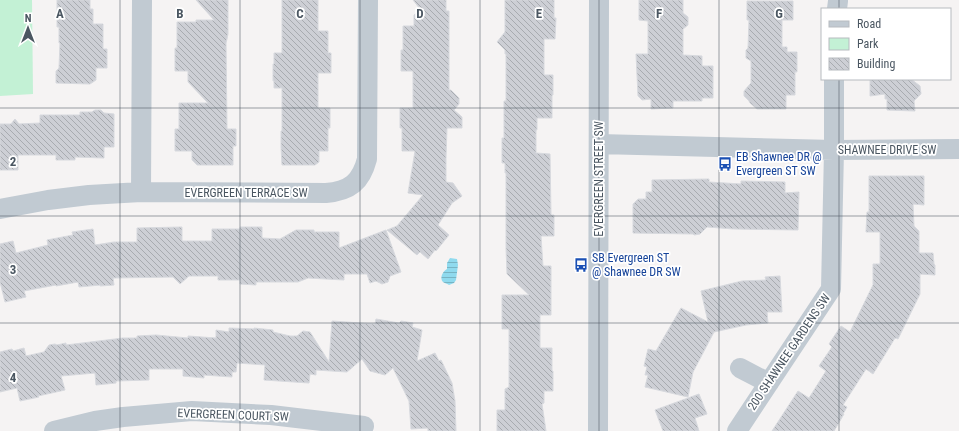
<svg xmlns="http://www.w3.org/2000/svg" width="959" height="431" font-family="'Roboto Condensed',sans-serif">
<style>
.park{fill:#c3f1d5}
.water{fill:url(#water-rules)}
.building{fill:url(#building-back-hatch);stroke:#d7d9de}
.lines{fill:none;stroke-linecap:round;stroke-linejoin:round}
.minor{stroke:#c1cad2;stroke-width:20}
.grid{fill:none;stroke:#4a5661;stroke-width:1;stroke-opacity:0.55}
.labels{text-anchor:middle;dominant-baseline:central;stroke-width:3.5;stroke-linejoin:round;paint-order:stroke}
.street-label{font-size:12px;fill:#4a5661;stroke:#fff}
.transit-label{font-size:12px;fill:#164399;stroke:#fff;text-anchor:start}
.grid-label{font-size:13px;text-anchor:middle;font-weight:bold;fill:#4a5661;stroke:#fff;stroke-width:3.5;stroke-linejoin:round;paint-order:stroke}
</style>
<defs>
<pattern id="water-rules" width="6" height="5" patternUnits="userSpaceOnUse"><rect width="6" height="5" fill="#90daee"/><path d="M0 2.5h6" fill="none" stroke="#78b4c4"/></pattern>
<pattern id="building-back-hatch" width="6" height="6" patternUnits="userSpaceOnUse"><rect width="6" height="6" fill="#cdcfd5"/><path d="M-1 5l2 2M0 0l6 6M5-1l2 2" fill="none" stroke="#a8abb0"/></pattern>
</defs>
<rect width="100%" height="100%" fill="#f5f3f3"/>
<path class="park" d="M0 0H32L33 94 0 96Z"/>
<path class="water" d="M450 258 457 259 458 265 456 280 454 283 449 285C448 284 444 283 443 282 439 278 443 271 447 269V263Z"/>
<path class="building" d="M57 0H90V9H93V24H103V49H107V68H96V80L90 84 56 83V71L59 68 60 43H59V27H57Z
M196 0H228V34L227 39 226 43 227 129H236V146H233V165H197L192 160V151H175V129H179V103H208L188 82V71H175V48H177V22H196V20H214Z
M282 0H318V31H328V53H331V73H318V108H330V128H328V151H319V162L315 165H282L281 147V131H282V88H274V81H273V64H274V53H282Z
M413 0H446V11H449V90H451L459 98V104L454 110 462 117V128H447L446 157V182L453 183 462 196 452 203 438 225 449 235 436 251 435 250 428 259 420 252 417 255 387 230 397 226 423 195 408 193 415 151H402V128H400V108H413V71H401V50H403V26H414V15L420 9Z
M505 0H554V18H556L555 39H544V75H553V95H552V118H537V130H536V153L550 154 551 215H554V236H541L543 266H551V315H540V348H552V371H553V391H544V403L542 404 546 431H497V410H505V389L509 387V329H502V295H529L507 274 506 248V173H505V163H502V138H504V101H506V54H505V50L497 42 505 32Z
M639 0H683V13L688 17V25L683 29V55L702 56V66H713V98H702V101H673V108L651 109V99L642 100 638 96 636 54H648V21L639 20Z
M747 1H793V20H782V47H787V52H797V72H795V95H786V109H757L750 103 749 101 744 96V91L751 83V61L746 58V50L748 48 749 20H747Z
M870 79H911L920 86 921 94 914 101 915 111 887 110V99H885V94L870 96Z
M95 110H101L104 113 114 114V147H104V158L75 157V160H56V155H18V170H0V124H11L15 119 19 124 40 123V115H80V112H92Z
M869 176H924V205L913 204 914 226 919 231V253H933L934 264 935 265V275L920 274V294L898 339 895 338 873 374 866 369 843 405 847 407 843 414H844L834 431H772L798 391 809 398 826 371 819 366 832 347 829 344 841 326 850 332 873 285V264H880V232H866L867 212H869Z
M709 179V182L741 184V181L785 182V193L799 192 798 230 734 229 707 227 700 234 694 235 693 234 633 233V204L638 199H646V192H652V180Z
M182 227V241H212V229H240V227H262V238L280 239 296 230H314V232H339V248L386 230 401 272 390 276 388 282 382 284 376 281 370 283 367 274H344V280L308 278 298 282H256V285L240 284V280H218V276H189L180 284 173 277 113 278 114 285 100 286V285L79 287 78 282 56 286V285L24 291 26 297 5 302 0 282V244L13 241 16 253 48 245 47 240 73 235 72 232 93 229 95 245 114 242H137V228Z
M780 276 782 312H767L768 323 746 325 714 332 693 372 688 397 645 387 648 375H645L647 367 644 366 648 349 656 351 681 308 708 322 701 291 742 281 766 280 765 277Z
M376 319 399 323 401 321 413 323 412 327 422 330 417 361 435 353 439 361 441 360 452 383 455 401 456 431H428V428L411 429 409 401 393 368 385 375 370 371 362 359 347 372 316 370V375L310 374 309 383 264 380 265 365 237 363 236 372H232V377L204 375V378L183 376V369H149V380L116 381V383L96 385 95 373 61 376 65 390 38 396 39 397 20 401 17 388 0 392V352L12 349 13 351 24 348 26 356 44 352 49 345 55 344 57 345 66 343V345L123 338H137V336L156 335 188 338V336L216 338V330L229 332V328L254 329V328L273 330V332L290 336H297L303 331 310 332 329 362 332 321 375 324Z
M699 394 707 414 695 418 699 431H663L655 410Z"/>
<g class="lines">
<path class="minor" d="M142 0 141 192 326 193C350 191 361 182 367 159L368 0
M837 9 838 1
M599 144 834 150 959 149
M0 209 48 200 89 195 141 192
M740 368 769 383
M54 431 95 421 123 417 192 411 271 415 364 426
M598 431 599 0
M737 431 831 289 834 150V79"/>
</g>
<path class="grid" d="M120 0V431M240 0V431M360 0V431M480 0V431M599 0V431M719 0V431M839 0V9M839 79V431M0 108H959M0 216H959M0 323H959"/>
<defs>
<symbol id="bus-bare" viewBox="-9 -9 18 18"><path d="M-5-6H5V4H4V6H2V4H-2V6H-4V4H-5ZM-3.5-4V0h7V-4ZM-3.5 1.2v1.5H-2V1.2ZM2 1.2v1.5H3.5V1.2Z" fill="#1a4fb4" stroke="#fff" stroke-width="2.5" paint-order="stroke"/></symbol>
</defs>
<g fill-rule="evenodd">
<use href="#bus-bare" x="715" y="154" width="20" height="20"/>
<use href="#bus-bare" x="571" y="255" width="20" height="20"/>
</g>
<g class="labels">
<g class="street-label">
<text x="887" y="150">SHAWNEE DRIVE SW</text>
<text transform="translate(599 179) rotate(-90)">EVERGREEN STREET SW</text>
<text x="246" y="193">EVERGREEN TERRACE SW</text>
<text transform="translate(789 352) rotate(-56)">200 SHAWNEE GARDENS SW</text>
<text transform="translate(233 415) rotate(2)">EVERGREEN COURT SW</text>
</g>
<g class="transit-label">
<text x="736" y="157">EB Shawnee DR @<tspan x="736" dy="14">Evergreen ST SW</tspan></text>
<text x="592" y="258">SB Evergreen ST<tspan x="592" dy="14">@ Shawnee DR SW</tspan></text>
</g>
</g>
<g class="grid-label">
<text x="60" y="18">A</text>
<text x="180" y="18">B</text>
<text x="300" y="18">C</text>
<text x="420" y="18">D</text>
<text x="539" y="18">E</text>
<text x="659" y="18">F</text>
<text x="779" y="18">G</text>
<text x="13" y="166">2</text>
<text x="13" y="274">3</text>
<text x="13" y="382">4</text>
</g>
<rect x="821" y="8" width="130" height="72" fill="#ffffff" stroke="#b7bbc0"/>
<rect x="829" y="21" width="20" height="6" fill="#c1cad2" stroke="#b7bbc0"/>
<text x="857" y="28" font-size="12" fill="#4a5661">Road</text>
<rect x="829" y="38" width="20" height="12" fill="#c3f1d5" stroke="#b7bbc0"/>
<text x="857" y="48" font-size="12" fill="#4a5661">Park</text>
<rect x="829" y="58" width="20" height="12" fill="url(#building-back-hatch)" stroke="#b7bbc0"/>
<text x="857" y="68" font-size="12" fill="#4a5661">Building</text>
<g transform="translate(28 28)" stroke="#ffffff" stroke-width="3" paint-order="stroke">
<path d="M0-3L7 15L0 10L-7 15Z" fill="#4a5661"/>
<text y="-6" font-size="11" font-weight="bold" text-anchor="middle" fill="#4a5661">N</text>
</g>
</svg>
